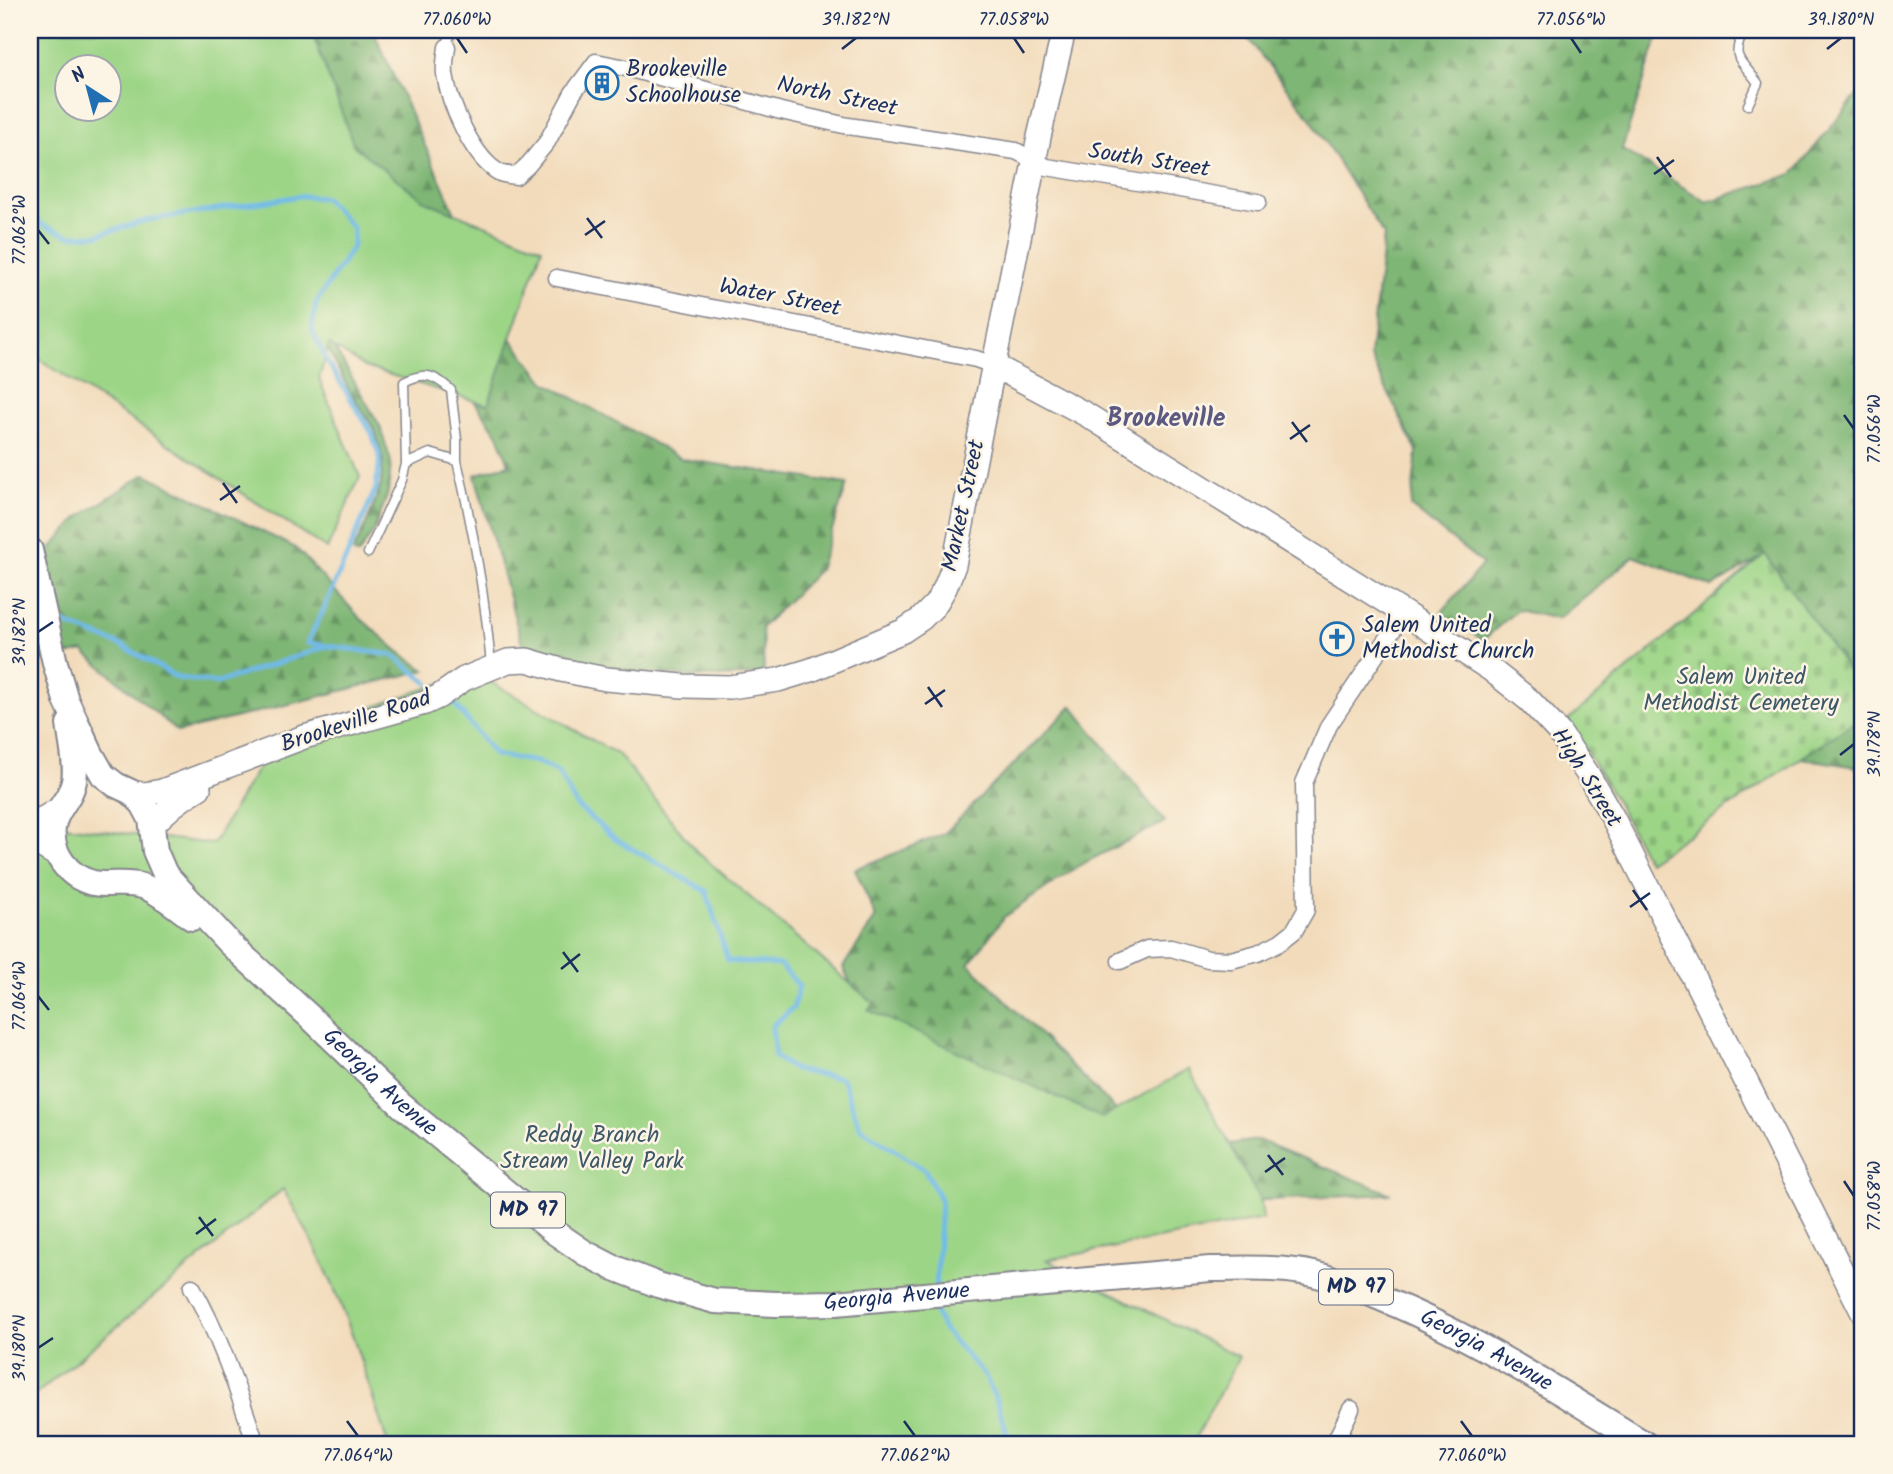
<svg xmlns="http://www.w3.org/2000/svg" width="1893" height="1474" font-family="Kalam,sans-serif">
<style>
.forest{fill:url(#forest-firs);stroke:#4c7269;stroke-width:2;fill-rule:evenodd}
.cemetery{fill:url(#cemetery-stones);stroke:#5c8272;stroke-width:2}
.green{fill:#9dd587;stroke:#5c8272;stroke-width:2;fill-rule:evenodd}
.lines{fill:none;stroke-linecap:round;stroke-linejoin:round}
.stream{stroke:#70bae8;stroke-width:5}
.lane-casing{stroke:#86858c;stroke-width:11}
.street-casing{stroke:#86858c;stroke-width:19}
.secondary-casing{stroke:#86858c;stroke-width:26}
.primary-casing{stroke:#86858c;stroke-width:28}
.lane{stroke:#fff;stroke-width:8}
.street{stroke:#fff;stroke-width:16}
.secondary{stroke:#fff;stroke-width:23}
.primary{stroke:#fff;stroke-width:24}
.ticks{fill:none;stroke:#1b2f5e;stroke-width:2.5}
.labels{text-anchor:middle;dominant-baseline:central;stroke-width:5;stroke-linejoin:round;paint-order:stroke}
.shield{fill:#fcf5e5;stroke:#5e6a86;stroke-width:2}
.shield-label{font-size:21px;font-weight:bold;fill:#1b2f5e}
.poi-label{font-size:23px;fill:#1b2f5e;stroke:#fcf5e5;text-anchor:start}
.street-label{font-size:23px;fill:#1b2f5e;stroke:#fcf5e5}
.park-label{font-size:23px;fill:#3c5868;stroke:#fcf5e5}
.quarter-label{font-size:26px;font-weight:bold;fill:#5c5982;stroke:#fcf5e5}
.neatline{fill:none;stroke:#1b2f5e;stroke-width:2.5}
.ticks-label{font-size:18px;text-anchor:middle;fill:#1b2f5e}
</style>
<defs>
<pattern id="forest-firs" width="22" height="20" patternUnits="userSpaceOnUse" patternTransform="scale(1.75)"><rect width="22" height="20" fill="#7eb674"/><path d="M5 1l3.5 6h-7zM16 11l3.5 6h-7z" fill="#669462"/></pattern>
<pattern id="cemetery-stones" width="16" height="16" patternUnits="userSpaceOnUse" patternTransform="scale(1.75)"><rect width="16" height="16" fill="#9dd587"/><path d="M2 7V4a2 2 0 0 1 4 0v3zM10 15v-3a2 2 0 0 1 4 0v3z" fill="#87b777"/></pattern>
</defs>
<rect width="100%" height="100%" fill="#fcf5e5"/>
<filter id="ink" filterUnits="userSpaceOnUse"><feTurbulence type="fractalNoise" baseFrequency=".0143" numOctaves="2"/><feDisplacementMap in="SourceGraphic" scale="14" xChannelSelector="R" yChannelSelector="G"/><feConvolveMatrix kernelMatrix="1 2 1 2 8 2 1 2 1" color-interpolation-filters="sRGB"/></filter>
<filter id="wash" filterUnits="userSpaceOnUse"><feTurbulence type="fractalNoise" baseFrequency=".00686" numOctaves="4" result="noise"/><feDisplacementMap in="SourceGraphic" scale="28" xChannelSelector="R" yChannelSelector="G"/><feGaussianBlur stdDeviation="1.57" result="paint"/><feColorMatrix in="noise" values="0 0 0 0 0 0 0 0 0 0 0 0 0 0 0 0 0 1.4 0 .05"/><feComposite in="paint" operator="in"/></filter>
<g filter="url(#wash)">
<rect width="100%" height="100%" fill="#f2dbbb"/>
<path class="forest" d="M30 30H373L512 340 545 382 682 459 847 484 819 570 762 627 764 673C724 679 690 677 650 673 607 669 564 662 523 647L475 475 509 464 498 435 468 392 336 310 335 349 380 426 391 462 388 493 374 531 358 555 353 552 368 520 381 485 383 459 375 430 349 390 317 327 98 228ZM66 66H108V108H66Z
M1252 30H1660L1622 149 1707 202 1793 174 1863 88V691L1765 555 1712 587 1634 556 1558 619 1517 610 1483 640 1441 613 1483 564 1411 507 1417 451 1370 356 1384 235 1311 119 1245 35Z
M145 474 296 548 359 617 398 651 425 670 178 732 83 651 30 664V572L78 518Z
M1072 706 1165 822 1078 866 1004 917 969 964 1116 1110 1171 1152 1258 1140 1391 1194 1226 1202 886 1060 843 967 876 917 855 869 944 834Z
M1863 716V768L1801 758Z"/>
<path class="cemetery" d="M1765 554 1863 691V716L1648 862C1623 813 1598 766 1566 722Z"/>
<path class="green" d="M30 30H311L354 146 425 201 542 248 488 405 365 367 329 344 319 379 360 477 327 549 30 353ZM66 66H108V108H66Z
M473 672 619 755 696 851 874 1004 868 1010 1102 1118 1189 1069 1261 1202 1263 1219 1047 1260 1239 1357 1192 1444H388C371 1393 356 1340 335 1290 320 1255 302 1222 283 1189L30 1399V822L213 844 273 742Z"/>
<g class="lines">
<path class="stream" d="M30 214 43 225 70 236 97 235 148 220 300 196 325 198 353 228V246L316 303 312 330 328 363 372 433 380 458 376 488 324 609 307 643 393 655 428 683
M53 623 60 622 121 645 178 678 217 683 325 647
M453 702 495 755 537 762 558 772 576 805 615 839 706 891 728 961 780 965 799 986 793 1008 772 1026 775 1057 795 1070 842 1078 860 1128 925 1170 941 1201 936 1288
M935 1302V1312L944 1330 985 1376 998 1404 1010 1444"/>
</g>
</g>
<g filter="url(#ink)">
<g class="lines">
<defs>
<path id="lane" d="M1745 30C1728 59 1743 61 1758 83L1748 105
M447 47 451 30
M406 464 404 382C425 371 434 375 451 390L457 440V461
M368 553 402 480 406 464 430 453 457 461C473 528 485 596 491 664"/>
<path id="street" d="M447 47C446 55 444 65 445 74 449 103 473 159 500 173 504 175 511 175 516 176L528 165 547 142 573 93 596 62 631 69 781 111 848 126 1016 151 1047 167 1258 202
M557 278 976 359 993 365
M1120 961 1147 949 1171 948 1208 959 1231 960 1258 953 1280 942 1294 931 1306 910 1304 783 1329 725 1404 613
M192 1287C220 1336 238 1391 256 1444
M1334 1444 1351 1409"/>
<path id="secondary" d="M993 365 1087 415 1404 613 1490 669 1529 700 1559 732 1587 773 1612 816 1863 1313
M131 792 144 794 162 791 304 737 425 703 438 697 464 679 508 661 527 660 561 670 606 679 683 686 730 687 778 680 811 670 903 631 921 619 935 605 945 588 954 565 1039 137 1064 30
M30 822H37L58 810
M152 826C166 810 180 799 199 788
M30 839 58 856"/>
<g id="primary">
<path id="s1" d="M30 550 55 663 66 700 91 754 103 775 116 785 131 792 143 804 151 819 155 851 165 874 230 944 309 1016 401 1105 553 1231 585 1253 612 1267 658 1285 715 1301 776 1304 836 1303 1210 1269C1238 1269 1267 1267 1295 1271 1326 1274 1356 1288 1385 1300 1477 1338 1561 1393 1645 1444"/>
<path d="M69 724C71 742 79 772 72 788 67 802 55 811 53 827 50 853 68 877 93 883 109 886 126 881 142 886 157 890 178 908 192 918"/>
</g>
</defs>
<use href="#lane" class="lane-casing"/>
<use href="#street" class="street-casing"/>
<use href="#secondary" class="secondary-casing"/>
<use href="#primary" class="primary-casing"/>
<use href="#lane" class="lane"/>
<use href="#street" class="street"/>
<use href="#secondary" class="secondary"/>
<use href="#primary" class="primary"/>
</g>
</g>
<path class="ticks" d="M457 38 467 53M1014 38 1024 53M1571 38 1581 53M842 49 856 38M1827 49 1841 38M1657 157 1671 177M1654 174 1674 160M587 218 602 238M38 230 49 244M585 235 605 221M1844 415 1854 429M1292 422 1307 442M1290 439 1310 425M223 483 237 503M220 500 240 486M38 632 53 622M928 687 942 707M925 704 945 690M1840 755 1854 744M1633 890 1647 910M1630 907 1650 893M563 952 578 972M561 969 580 954M38 996 49 1010M1268 1155 1283 1175M1265 1172 1285 1158M1844 1181 1854 1196M199 1217 213 1236M196 1234 216 1219M38 1348 53 1338M347 1421 358 1436M904 1421 915 1436M1461 1421 1472 1436"/>
<defs>
<symbol id="building-ring" viewBox="-11 -11 22 22"><circle r="9.5" fill="#fcf5e5" stroke="#1f6fb2" stroke-width="1.5"/><path d="M-4-6H4V6H1V3H-1V6H-4ZM-2.5-4.3h1.7v1.8h-1.7ZM.8-4.3h1.7v1.8H.8ZM-2.5-1h1.7V.8h-1.7ZM.8-1h1.7V.8H.8Z" fill="#1f6fb2"/></symbol>
<symbol id="church-ring" viewBox="-11 -11 22 22"><circle r="9.5" fill="#fcf5e5" stroke="#1f6fb2" stroke-width="1.5"/><path d="M-1.2-6h2.4v3.5h3.3v2.4h-3.3V6h-2.4V-.1h-3.3v-2.4h3.3Z" fill="#1f6fb2"/></symbol>
</defs>
<g fill-rule="evenodd">
<use href="#building-ring" x="583" y="64" width="38" height="38"/>
<use href="#church-ring" x="1318" y="620" width="38" height="38"/>
</g>
<g class="labels">
<g class="shield">
<rect x="491" y="1192.5" width="74" height="35" rx="5"/>
<rect x="1319" y="1269.5" width="74" height="35" rx="5"/>
</g>
<g class="shield-label">
<text x="528" y="1210">MD 97</text>
<text x="1356" y="1287">MD 97</text>
</g>
<g class="poi-label">
<text x="626" y="70">Brookeville<tspan x="626" dy="26">Schoolhouse</tspan></text>
<text x="1362" y="626">Salem United<tspan x="1362" dy="26">Methodist Church</tspan></text>
</g>
<g class="street-label">
<text transform="translate(837 97) rotate(12)">North Street</text>
<text transform="translate(1149 161) rotate(9)">South Street</text>
<text transform="translate(780 298) rotate(11)">Water Street</text>
<text transform="translate(964 506) rotate(-78)">Market Street</text>
<text transform="translate(356 722) rotate(-18)">Brookeville Road</text>
<text transform="translate(1586 778) rotate(58)">High Street</text>
<text stroke="none"><textPath href="#s1" startOffset="662">Georgia Avenue</textPath></text>
<text stroke="none"><textPath href="#s1" startOffset="1250">Georgia Avenue</textPath></text>
<text stroke="none"><textPath href="#s1" startOffset="1858">Georgia Avenue</textPath></text>
</g>
<g class="park-label">
<text x="1741" y="678">Salem United<tspan x="1741" dy="26">Methodist Cemetery</tspan></text>
<text x="592" y="1136">Reddy Branch<tspan x="592" dy="26">Stream Valley Park</tspan></text>
</g>
<g class="quarter-label">
<text x="1166" y="419">Brookeville</text>
</g>
</g>
<rect width="1893" height="1474" fill="none" stroke="#fcf5e5" stroke-width="77"/>
<g transform="translate(88 88) rotate(324)"><circle r="33" fill="#fcf5e5" stroke="#a2a6af" stroke-width="2"/>
<path d="M0-5L12 26L0 18L-12 26Z" fill="#1f6fb2"/>
<text y="-10" font-size="19" font-weight="bold" text-anchor="middle" fill="#1b2f5e">N</text>
</g>
<rect x="38" y="38" width="1816" height="1398" class="neatline"/>
<g class="ticks-label">
<text x="457" y="25">77.060°W</text>
<text x="856" y="25">39.182°N</text>
<text x="1014" y="25">77.058°W</text>
<text x="1571" y="25">77.056°W</text>
<text x="1841" y="25">39.180°N</text>
<text transform="translate(19 230) rotate(-90)" y="6">77.062°W</text>
<text transform="translate(1874 429) rotate(-90)" y="6">77.056°W</text>
<text transform="translate(19 632) rotate(-90)" y="6">39.182°N</text>
<text transform="translate(1874 744) rotate(-90)" y="6">39.178°N</text>
<text transform="translate(19 996) rotate(-90)" y="6">77.064°W</text>
<text transform="translate(1874 1196) rotate(-90)" y="6">77.058°W</text>
<text transform="translate(19 1348) rotate(-90)" y="6">39.180°N</text>
<text x="358" y="1461">77.064°W</text>
<text x="915" y="1461">77.062°W</text>
<text x="1472" y="1461">77.060°W</text>
</g>
</svg>
